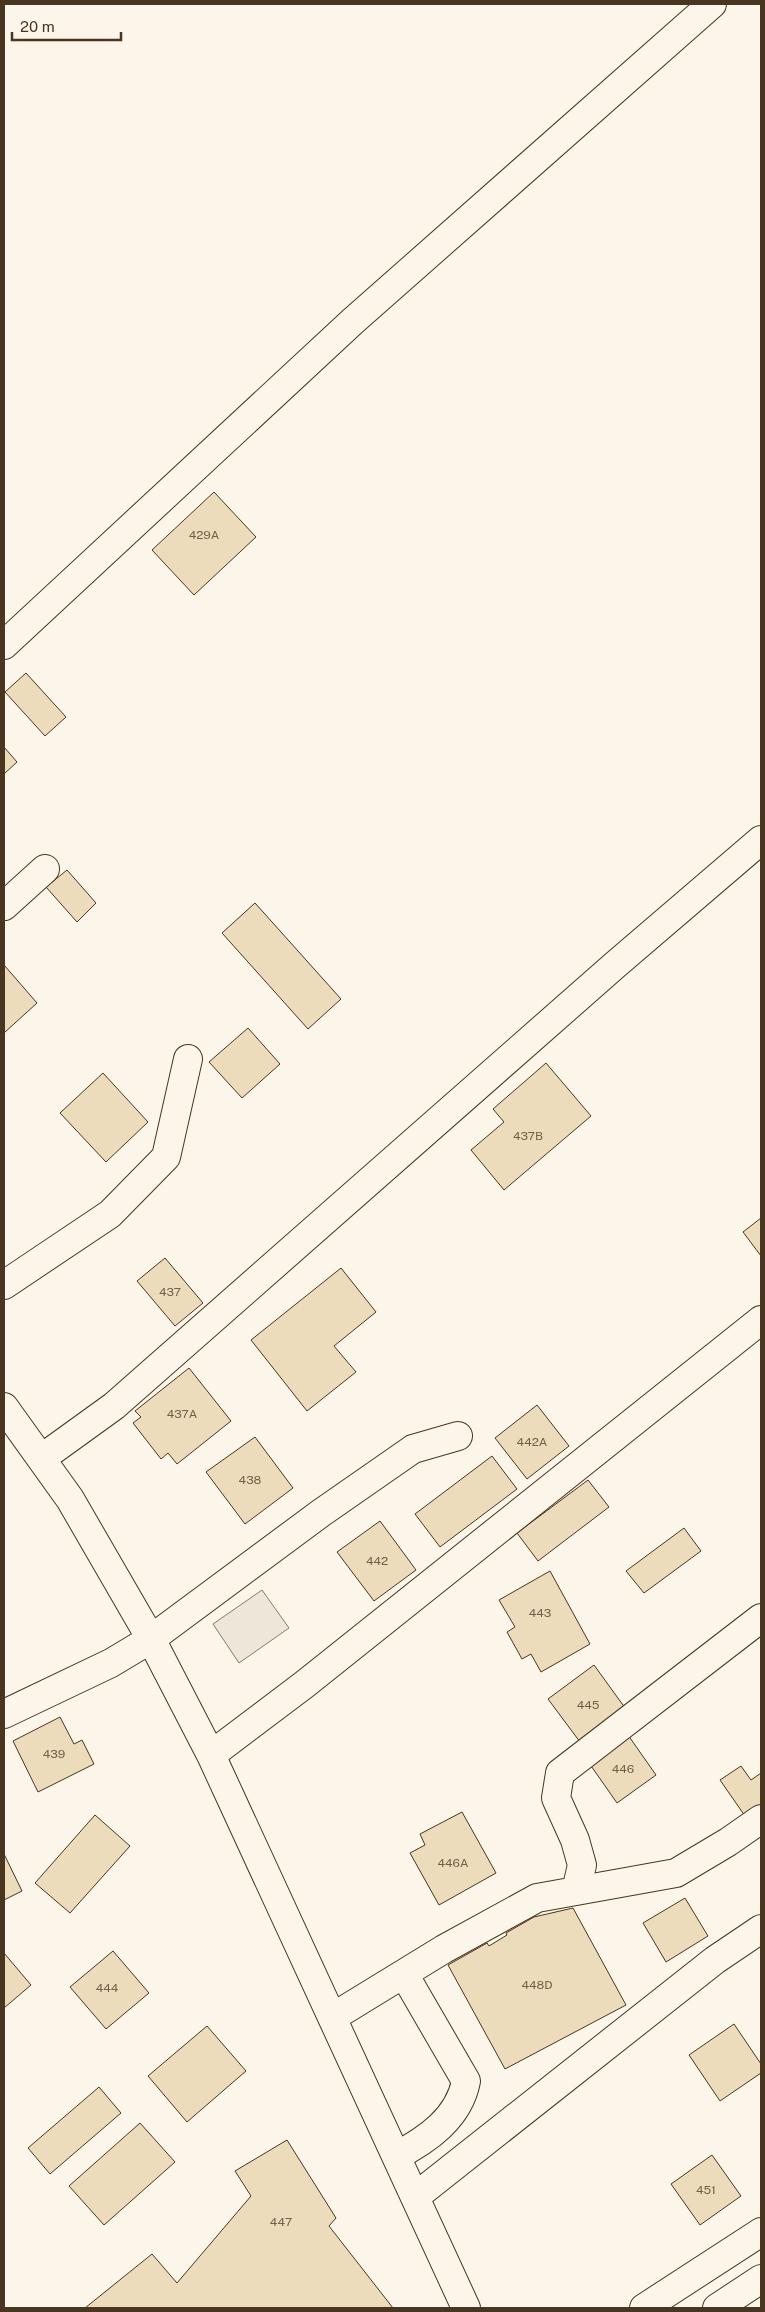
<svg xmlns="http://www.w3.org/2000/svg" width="765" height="2312" font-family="'Public Sans',sans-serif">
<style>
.parking{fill:#ede7d9;stroke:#887966}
.building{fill:#ecdcbc;stroke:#4a3520}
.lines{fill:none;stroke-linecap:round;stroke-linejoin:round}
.minor-casing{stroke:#4a3520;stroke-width:30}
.minor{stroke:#fbf6e9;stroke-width:28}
.labels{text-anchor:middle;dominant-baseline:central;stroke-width:4;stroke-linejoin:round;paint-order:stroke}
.number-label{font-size:12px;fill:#725f47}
</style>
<rect width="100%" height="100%" fill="#fbf6e9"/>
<path class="parking" d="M262 1590 289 1628 239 1663 213 1624Z"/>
<path class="building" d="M214 492 256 537 194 595 152 550Z
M26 673 66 717 45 736 5 692Z
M4 747 17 762 4 774Z
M67 870 96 903 77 922 46 887Z
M255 903 341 999 308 1029 222 933Z
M4 965 37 1003 4 1033Z
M248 1028 280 1064 242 1098 209 1062Z
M546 1063 591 1116 504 1190 471 1150 504 1122 493 1109Z
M103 1073 148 1122 106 1162 60 1113Z
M761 1218V1256L743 1232Z
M165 1258 203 1303 175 1326 137 1281Z
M341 1268 376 1312 334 1346 356 1372 307 1411 251 1340Z
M189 1368 231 1421 177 1464 168 1453 161 1459 133 1423 141 1417 135 1411Z
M537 1405 569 1446 527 1479 495 1438Z
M255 1437 293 1488 245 1524 206 1472Z
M492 1456 517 1489 440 1547 415 1514Z
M588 1480 609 1507 538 1561 517 1533Z
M380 1521 416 1570 374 1601 337 1552Z
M684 1528 701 1551 644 1593 626 1571Z
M550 1571 590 1644 541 1672 531 1654 522 1659 507 1632 515 1627 499 1600Z
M594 1665 628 1712 583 1746 548 1699Z
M60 1717 74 1744 82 1740 94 1764 38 1792 13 1741Z
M628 1735 656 1775 617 1803 589 1763Z
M741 1766 751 1780 761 1773V1805L745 1816 720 1780Z
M462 1812 496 1873 439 1905 410 1853 425 1845 420 1834Z
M95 1815 130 1846 70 1913 35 1883Z
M4 1854 22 1891 4 1900Z
M685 1898 708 1936 666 1962 643 1923Z
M573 1908 626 2005 505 2069 448 1965 487 1943 489 1946 507 1935 506 1933 534 1917Z
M113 1951 149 1993 106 2029 70 1987Z
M4 1953 31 1985 4 2008Z
M734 2024 761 2064V2073L720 2101 689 2055Z
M207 2026 246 2071 187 2122 148 2076Z
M99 2087 121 2113 50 2174 28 2148Z
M140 2123 175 2162 104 2225 69 2186Z
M287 2140 336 2218 329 2226 393 2308H85L152 2254 177 2283 251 2196 235 2171Z
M712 2155 741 2196 700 2225 671 2184Z"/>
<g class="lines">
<defs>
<path id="minor" d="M4 645 353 321 712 4
M4 906 45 869
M4 1285 110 1214 166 1157 188 1059
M4 1407 70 1499 151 1639 211 1755 466 2308
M42 1458 114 1406 615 965 761 840
M4 1714 111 1663 151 1639 321 1513 413 1449 458 1436
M211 1755 305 1684 761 1320
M576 1891 582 1865 575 1840 556 1798 560 1773 761 1618
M333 2017 444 1949 537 1898 676 1873 728 1842 761 1819
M396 2156C427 2140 459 2118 466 2081L404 1974
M415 2197 715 1960 761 1929
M644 2308 761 2232
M717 2308 761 2279"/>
</defs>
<use href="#minor" class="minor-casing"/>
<use href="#minor" class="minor"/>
</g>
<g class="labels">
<g class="number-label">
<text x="204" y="535">429A</text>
<text x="528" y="1136">437B</text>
<text x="170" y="1292">437</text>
<text x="182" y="1414">437A</text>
<text x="532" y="1442">442A</text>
<text x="250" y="1480">438</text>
<text x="377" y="1561">442</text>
<text x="540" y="1613">443</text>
<text x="588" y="1705">445</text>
<text x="54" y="1754">439</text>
<text x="623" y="1769">446</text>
<text x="453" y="1863">446A</text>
<text x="537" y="1985">448D</text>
<text x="107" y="1988">444</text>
<text x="706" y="2190">451</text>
<text x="281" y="2222">447</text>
</g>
</g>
<rect width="765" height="2312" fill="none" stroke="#4a3520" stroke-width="10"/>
<path d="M12 32v8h109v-8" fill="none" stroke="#4a3520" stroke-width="2.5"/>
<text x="20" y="32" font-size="15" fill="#4a3520" stroke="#fbf6e9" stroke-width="4" paint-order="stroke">20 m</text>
</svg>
